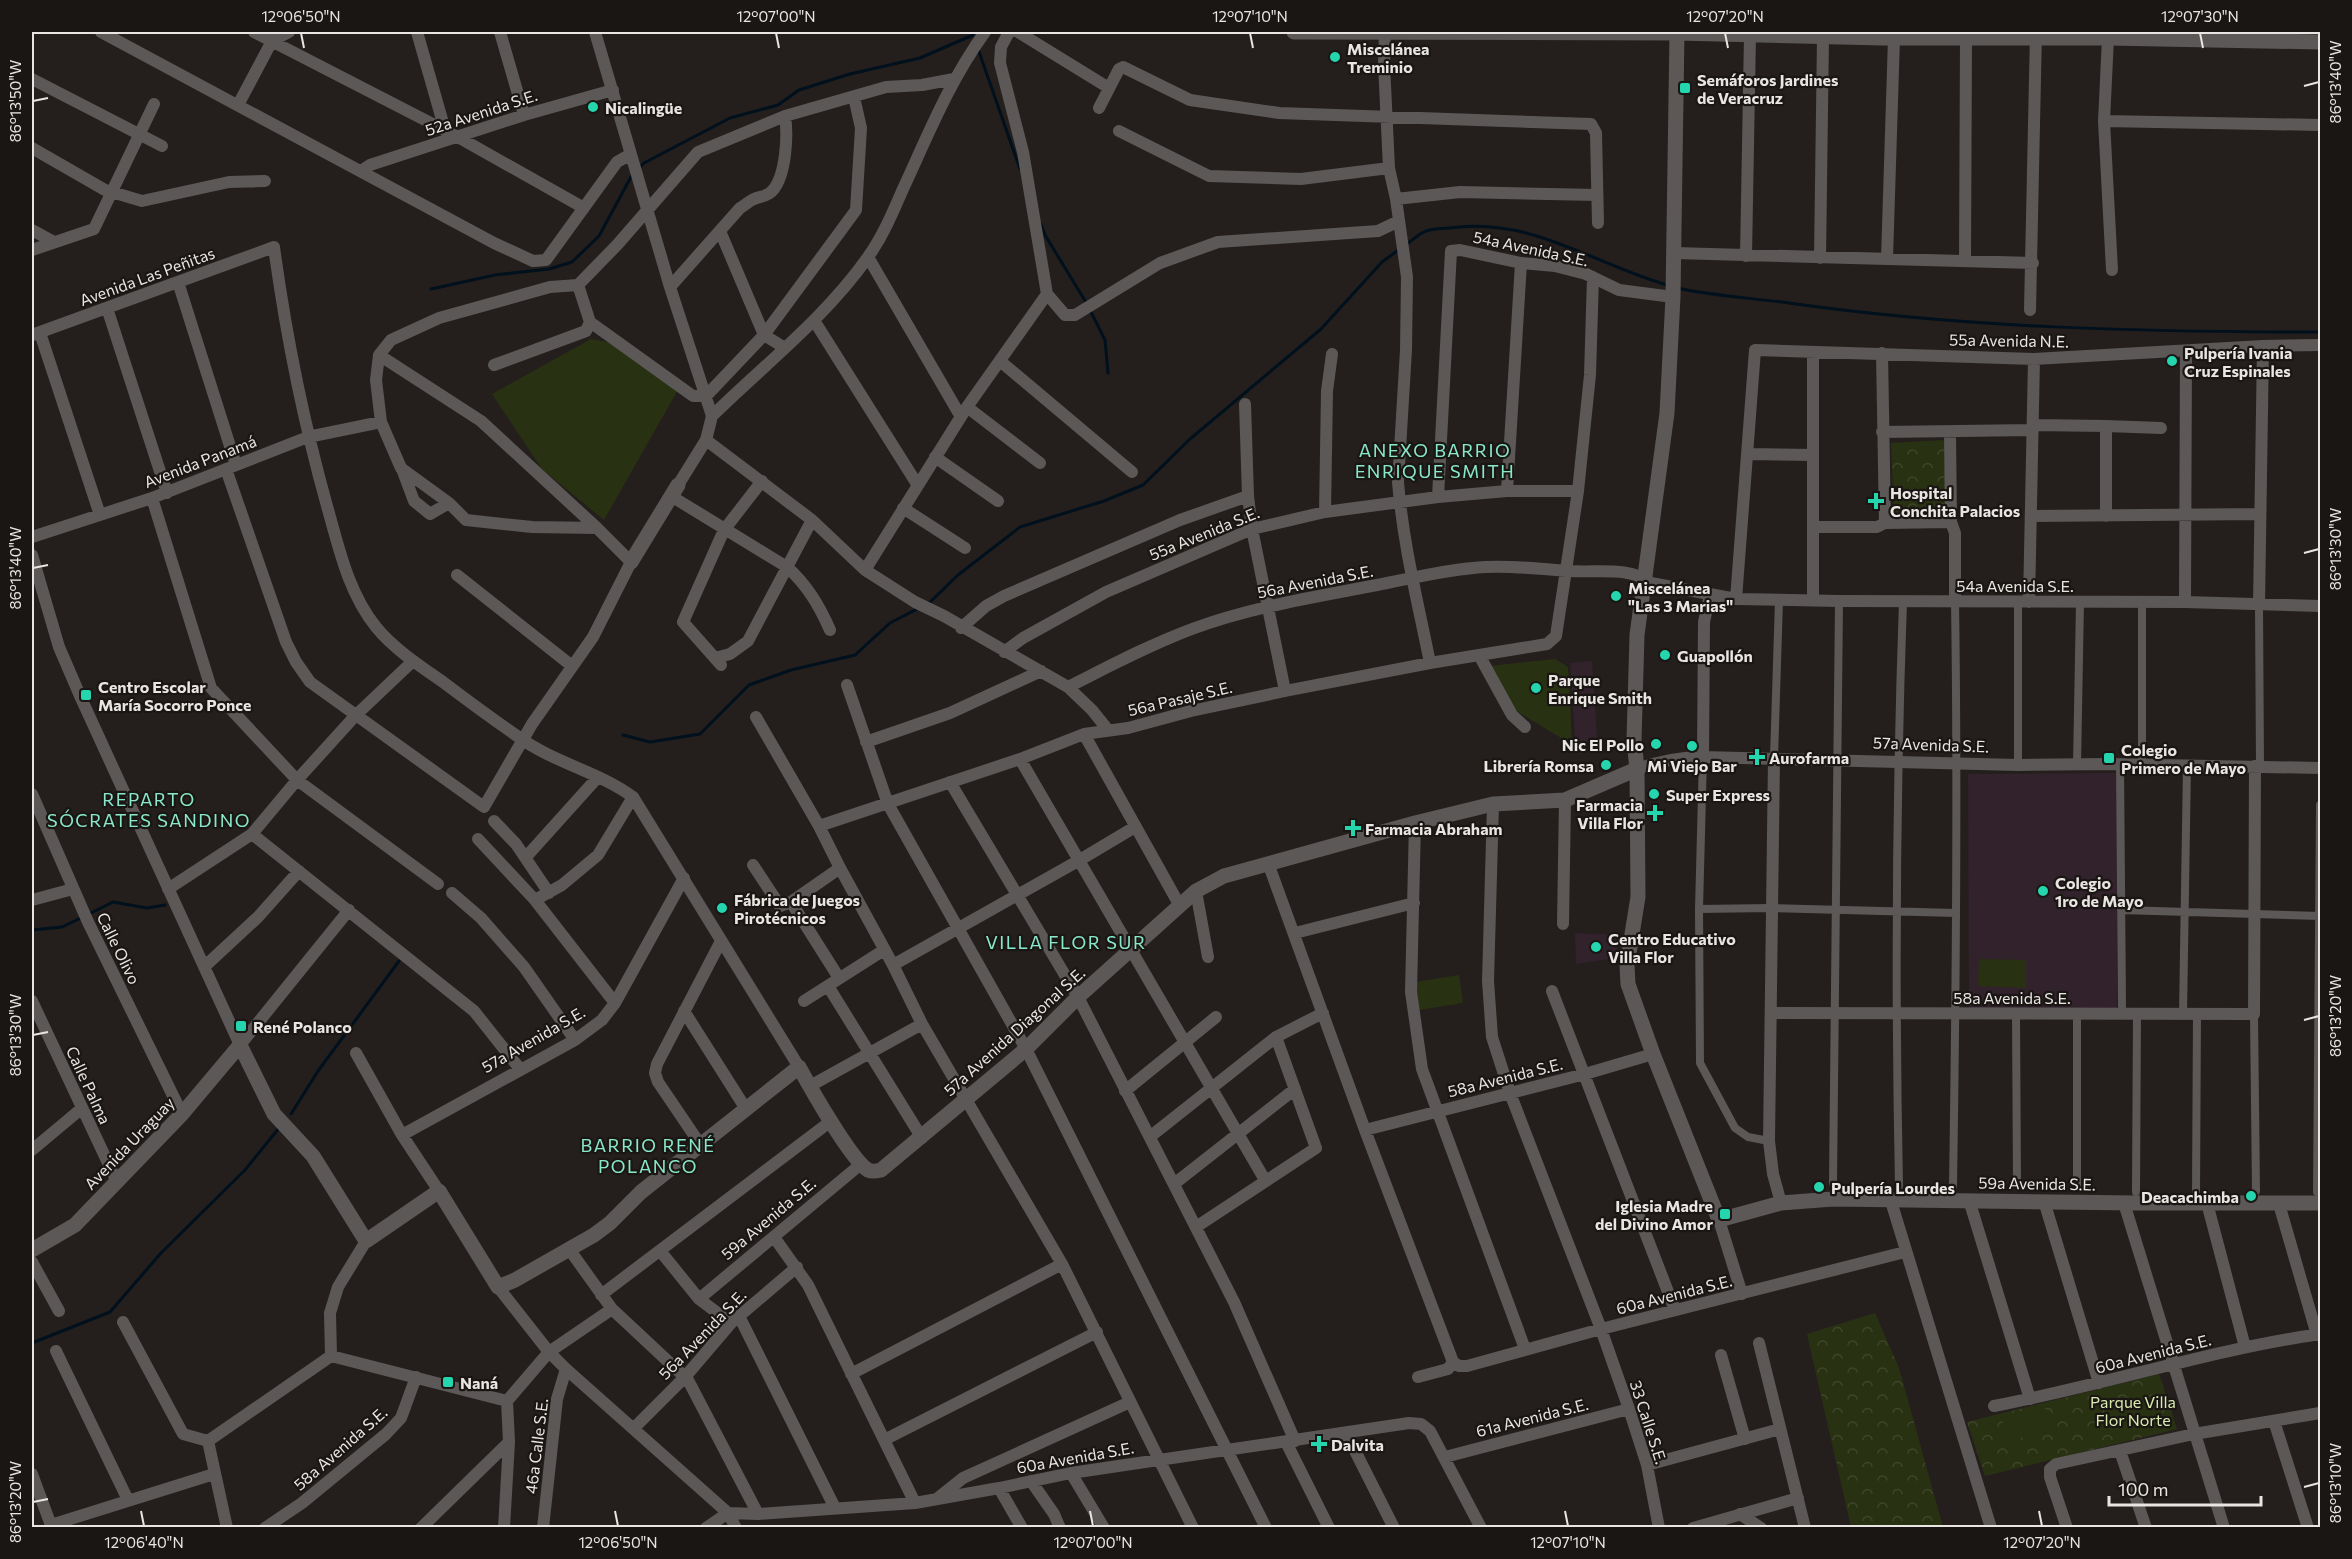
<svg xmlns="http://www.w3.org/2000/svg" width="2352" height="1559" font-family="Commissioner,sans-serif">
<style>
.education{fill:#31222c}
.forest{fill:url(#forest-crowns)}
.pitch{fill:#293113}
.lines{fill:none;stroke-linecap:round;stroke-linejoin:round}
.stream{stroke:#00101d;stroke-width:3}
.pedestrian{stroke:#5b5857;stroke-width:8}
.minor{stroke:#5b5857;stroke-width:12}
.tertiary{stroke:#5b5857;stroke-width:15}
.ticks{fill:none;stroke:#e8e5e2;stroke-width:2}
.poi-dot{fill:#25d5ae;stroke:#1a1613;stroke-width:2}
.labels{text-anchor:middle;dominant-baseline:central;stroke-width:4.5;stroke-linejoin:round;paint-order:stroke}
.poi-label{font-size:16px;font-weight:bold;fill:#e8e5e2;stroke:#1a1613;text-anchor:start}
.street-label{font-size:16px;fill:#e8e5e2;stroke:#1a1613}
.park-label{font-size:16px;fill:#d9ebaf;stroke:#1a1613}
.neighbourhood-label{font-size:18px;letter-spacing:1.5px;fill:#89e8cc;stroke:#1a1613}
.neatline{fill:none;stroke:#e8e5e2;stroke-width:2}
.ticks-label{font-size:15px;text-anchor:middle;fill:#e8e5e2}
</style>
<defs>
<pattern id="forest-crowns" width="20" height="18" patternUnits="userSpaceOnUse" patternTransform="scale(1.5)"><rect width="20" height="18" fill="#293113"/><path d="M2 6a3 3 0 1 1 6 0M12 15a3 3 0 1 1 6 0" fill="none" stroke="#3e452a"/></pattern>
</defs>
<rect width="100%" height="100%" fill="#241f1c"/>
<path class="education" d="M1592 661 1598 752 1576 754 1570 663Z
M2117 773V1008L1969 1010 1968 774Z
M1575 933 1618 935 1616 958 1576 964Z"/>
<path class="forest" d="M1945 440 1947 516 1894 517 1891 443Z
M1875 1313 1899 1368 1943 1527H1851L1807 1334Z
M2159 1374 2177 1429 1985 1476 1967 1422Z"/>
<path class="pitch" d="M591 339 619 344 679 388 604 520 542 469 492 394Z
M1555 659 1568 667 1572 739 1566 741 1515 710 1490 666Z
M1979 959 2026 960V988L1978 986Z
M1459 975 1463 1003 1419 1010 1415 982Z
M2149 1395 2155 1419 2111 1429 2105 1404Z
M2045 1407 2050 1431 2006 1441 2002 1415Z"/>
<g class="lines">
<path class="stream" d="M978 49 1020 169
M639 168 644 163 730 118 778 105 799 90 850 74 920 58 973 35
M1041 224 1045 235 1087 304
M1407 244C1412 240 1417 236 1422 233 1429 228 1440 229 1449 228 1531 216 1593 264 1667 285
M1677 288C1714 296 1752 298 1789 303 1965 328 2143 332 2320 332
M431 289 495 275 549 269 572 262 599 236 632 175
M1090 310 1105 340 1108 373
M928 604 958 575 1020 527 1104 501 1143 485 1190 439 1321 329 1382 262 1400 249
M623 735 650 742 700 734 749 685 791 670 855 655 890 623 919 608
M87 915 113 902 147 908 165 905
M32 930 62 927 81 918
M291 1114 318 1071 399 961
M32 1343 110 1312 161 1253 245 1170 279 1128"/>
<path class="pedestrian" d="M2259 605 2260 766
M1703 757 1699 909 1700 1063 1735 1128 1748 1137 1769 1141
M1774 758 1779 600
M2120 764 2122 1006
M2142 764V602
M2018 765V602
M2077 765 2080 602
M1699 909 1771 908 1956 913
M2121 910 2320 916
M2016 1014 2017 1183
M2183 1014 2187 765
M2254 1014 2256 1191
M1833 1183 1839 601
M1899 1186C1895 991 1896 796 1903 601
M1953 1186C1956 991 1958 796 1955 601
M2077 1187V1014
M2136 1192 2137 1014
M2317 1192 2320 805
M2196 1195 2197 1014"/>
<path class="minor" d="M101 32 494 243 533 261 546 260 617 162 631 154
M254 32 458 137 584 208
M417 32 445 130
M500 32 524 115
M595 32 670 287 712 416 706 440 678 485
M1009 32 1001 47 1000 63 1023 152 1047 294 1065 315H1075L1160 263 1218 242 1378 231 1399 221
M1018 32 1109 88
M1385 32 1384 64 1389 168 1396 199 1407 277 1406 350 1398 482C1403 544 1418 603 1430 663
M2108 38 2104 121 2112 270
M32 79 162 146
M238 105 272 41 289 32
M1099 108 1119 69 1123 67 1190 100 1279 113 1591 124 1596 133 1598 223
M2104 121 2320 125
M1119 131 1209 176 1301 179 1389 168
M32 148 105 190 142 201 229 182 265 181
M361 171 370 165 524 115 613 90
M1396 199 1460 192 1597 195
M32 230 54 242
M720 231 764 335 785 348
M32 250 94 229 154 104
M1675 253 2033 263
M1746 256 1750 35
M868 257 961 417
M1820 258 1823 37
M1887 259 1894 38
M1965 261 1966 38
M178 282 236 465
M578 285 590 322 693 396H706L764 335 856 210 861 128 854 97
M670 287 740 208C744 206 748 202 752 200 759 196 768 197 773 190 786 175 788 135 785 116
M107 308 167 493
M2030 310 2036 32
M815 322 917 484
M40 333 100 515
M32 335 274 247C286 335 303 420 327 506 339 548 348 592 376 627 394 649 420 666 443 682 468 701 494 720 520 738 555 763 599 772 633 797L799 1067
M1813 352V600
M1882 353 1885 523
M1000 361 1132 472
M494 365 586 331 590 322
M1245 404 1248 496 1252 529 1285 691
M967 407 1040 463
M712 416C765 364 825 318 868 257 883 236 893 212 903 189 928 135 950 80 985 32
M2033 425 2106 426V516
M2106 426 2161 428
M1882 432 2033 430
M1950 432 1951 522 1955 533V601
M706 440 812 520 865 570 915 602 944 616 1068 687 1092 710 1108 730
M1748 454 1813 455
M935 457 998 501
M226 469 286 642 296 662 310 682 484 807 532 724 593 637 631 562 597 528 481 421 379 355
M402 469 414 501 430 514 449 503
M1507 491 1521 263
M671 496 787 567C807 585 819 605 830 630
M1438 497 1451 251 1460 250 1521 263 1555 266 1586 274 1619 290 1673 297
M152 498 211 688 297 780 438 884
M903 508 965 548
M1325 512 1327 391 1332 354
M2031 516 2260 514
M1813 527H1877L1885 523 1951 522
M597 528 532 527 466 520 449 503 401 468 381 422 376 380 379 355 391 340 439 318 550 287 578 285 617 245 698 152 785 116 886 87 922 85 954 79
M32 537 152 498 308 437 381 422
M32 555 59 647 81 698 240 1045 349 910
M865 570 967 407 1047 294
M457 575 572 666
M1736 599 1755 350 2034 359 2263 346 2320 345
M2029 602 2034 359
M2185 602 2186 351
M2259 605 2263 346
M961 628 986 606 1004 596 1180 520 1248 496
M1004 652 1023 638 1106 592 1252 529 1325 512 1438 497 1507 491H1578
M1479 655 1512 715 1525 727
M715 658 730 654 748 641 812 520
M721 665 683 622 724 530 762 481
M847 685 888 804 1026 1049 1266 1528
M1068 687C1108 667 1149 645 1192 629 1251 607 1315 597 1377 585 1413 578 1449 569 1485 567 1514 565 1543 570 1572 571 1596 573 1630 566 1651 583L1736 599 1839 601 2185 602 2320 606
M756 717 819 826 840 868 893 965 922 1024 1062 1264 1193 1528
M1084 734 1180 906
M866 742 950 713 1041 671
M1703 757 1704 622 1710 595
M1774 758 1769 1141 1773 1174 1781 1203
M1020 759 1265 1180
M1637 769C1660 761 1679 757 1703 757L2018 765 2110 764 2320 768
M950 782 1078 997 1234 1302 1295 1441
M32 794 88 922 182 1114
M1493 804 1488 981 1492 1037 1510 1093 1601 1329 1629 1409 1647 1465 1659 1528
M494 821 516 844 549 893
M1415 823 1411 992 1422 1069 1525 1349
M819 826 1020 759 1084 734 1128 728 1191 711 1285 691 1430 663 1547 644 1556 636 1578 491 1590 375 1593 277
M252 834 474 1011 520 1069
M478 839 535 900 615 1003
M526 857 598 777
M1268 863 1365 1130 1453 1362
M753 865 780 906 791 902 840 868
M168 889 252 834 297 780 355 716 413 661
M1196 891 1208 957
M452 893 481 918 524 967 575 1040
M32 900 73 889
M535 900 562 885 598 855 633 797
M791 902 839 978
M1563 924 1565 800
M1295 933 1414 903
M893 965 1078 861 1135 827
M204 967 258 917 299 871
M828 986 922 1138
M1552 991 1675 1310
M32 1001 117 1182
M804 1001 884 950
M684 1011 746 1109
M1771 1013 2254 1014 2255 766
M356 1053 402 1135 439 1191
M810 1086 922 1024
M1125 1091 1216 1017
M1365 1130 1585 1074 1653 1054
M402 1135 575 1040 602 1020 615 1003 684 878
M1151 1136 1276 1037 1323 1013
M700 1144 658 1082 655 1073 657 1064 721 941
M32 1150 81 1109
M1174 1184 1295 1089
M1890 1198 1991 1528
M1969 1200 2030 1399
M2044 1201 2099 1383
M2124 1203 2224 1528
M2207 1203 2245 1347
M2279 1204 2317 1335
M1719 1220 1742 1294
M1196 1227 1316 1148 1276 1037
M774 1237 808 1285 915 1503
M569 1249 612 1309 688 1380 758 1514
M661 1252 699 1299 731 1323
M32 1262 59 1311
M498 1287 549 1352 566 1369 728 1513 736 1528
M601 1295 831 1121
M699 1299 861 1164
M739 1316 835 1508
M123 1322 183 1434 208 1441 331 1356 507 1401
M1759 1343 1805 1528
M56 1351 128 1500
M1721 1355 1745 1439
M331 1356 330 1313 338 1287 366 1241
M1453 1362 1459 1366H1467L1601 1329 1905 1252
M851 1374 1062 1264
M1418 1377 1448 1369 1453 1362
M1994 1406C2104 1385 2210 1350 2320 1334
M2274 1421 2308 1528
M634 1428 685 1377 731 1323 797 1267
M1346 1433 1394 1528
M884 1440 1097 1332
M208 1441 227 1528
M1286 1442 1329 1528
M2120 1451 2146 1528
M1445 1457 1629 1409
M1647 1465 1780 1429
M1071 1473 1104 1528
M32 1474 52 1528
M1031 1481 1054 1514 1060 1528
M999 1488 1022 1528
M938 1498 963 1478 1130 1402
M1740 1514 1761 1528
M51 1525 214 1474
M265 1528 302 1503 386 1434 401 1418 416 1377
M421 1528 509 1442
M504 1528 509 1442 507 1401 549 1352 612 1309
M543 1528 557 1399 566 1369
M706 1528 728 1513 758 1514 915 1503 999 1488 1071 1473 1409 1423 1421 1424 1430 1431 1481 1528
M1693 1528 1798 1498
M2067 1528 2050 1477V1469L2056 1464 2194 1434 2320 1413"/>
<path class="tertiary" d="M1294 32 1677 33 1883 38H2108L2320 42
M1677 32 1673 297 1667 413 1637 635 1634 740 1637 769 1638 897 1627 965 1628 984 1653 1054 1719 1220 1781 1203 1833 1199 2136 1203H2320
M631 562 678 485
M32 1250 75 1225 182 1114 240 1045 274 1114 313 1156 366 1241 439 1191 498 1287 515 1280 594 1235 610 1223 641 1192 799 1067C810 1087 851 1160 868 1170 872 1172 877 1171 881 1170L1026 1049 1078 997 1196 891 1224 876 1415 823 1493 804 1565 800 1637 769"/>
</g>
<path class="ticks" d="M301 33 304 48M776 33 779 48M1250 33 1253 48M1725 33 1728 48M2200 33 2203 48M2304 86 2319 82M33 101 48 98M2304 553 2319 549M33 568 48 565M2304 1020 2319 1016M33 1035 48 1032M2304 1487 2319 1483M33 1502 48 1499M141 1511 144 1526M615 1511 618 1526M1090 1511 1093 1526M1565 1511 1568 1526M2039 1511 2042 1526"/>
<g class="poi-dot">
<circle cx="1335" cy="57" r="6"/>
<rect x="1679" y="82" width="12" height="12" rx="3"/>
<circle cx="593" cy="107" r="6"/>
<circle cx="2172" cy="361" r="6"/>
<path d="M1873 492h6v6h6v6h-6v6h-6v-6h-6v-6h6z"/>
<circle cx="1616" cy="596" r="6"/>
<circle cx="1665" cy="655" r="6"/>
<circle cx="1536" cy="688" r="6"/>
<rect x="80" y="689" width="12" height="12" rx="3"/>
<circle cx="1656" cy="744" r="6"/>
<circle cx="1692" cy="746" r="6"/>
<path d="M1754 748h6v6h6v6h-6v6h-6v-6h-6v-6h6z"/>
<rect x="2103" y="752" width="12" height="12" rx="3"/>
<circle cx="1606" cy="765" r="6"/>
<circle cx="1654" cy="794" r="6"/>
<path d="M1652 804h6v6h6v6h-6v6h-6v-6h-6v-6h6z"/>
<path d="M1350 819h6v6h6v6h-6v6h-6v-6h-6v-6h6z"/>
<circle cx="2043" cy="891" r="6"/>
<circle cx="722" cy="908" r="6"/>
<circle cx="1596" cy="947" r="6"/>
<rect x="235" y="1020" width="12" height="12" rx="3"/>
<circle cx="1819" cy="1187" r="6"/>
<circle cx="2251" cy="1196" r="6"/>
<rect x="1719" y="1208" width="12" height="12" rx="3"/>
<rect x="442" y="1376" width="12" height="12" rx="3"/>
<path d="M1316 1435h6v6h6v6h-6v6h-6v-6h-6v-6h6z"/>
</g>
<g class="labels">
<g class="poi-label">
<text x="1347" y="48">Miscelánea<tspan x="1347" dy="18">Treminio</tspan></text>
<text x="1697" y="79">Semáforos Jardines<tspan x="1697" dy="18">de Veracruz</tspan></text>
<text x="605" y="107">Nicalingüe</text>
<text x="2184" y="352">Pulpería Ivania<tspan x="2184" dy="18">Cruz Espinales</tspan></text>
<text x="1890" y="492">Hospital<tspan x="1890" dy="18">Conchita Palacios</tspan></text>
<text x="1628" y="587">Miscelánea<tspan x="1628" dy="18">"Las 3 Marias"</tspan></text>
<text x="1677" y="655">Guapollón</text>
<text x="1548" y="679">Parque<tspan x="1548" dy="18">Enrique Smith</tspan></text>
<text x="98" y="686">Centro Escolar<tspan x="98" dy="18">María Socorro Ponce</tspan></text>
<text x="1644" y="744" text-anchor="end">Nic El Pollo</text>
<text x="2121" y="749">Colegio<tspan x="2121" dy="18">Primero de Mayo</tspan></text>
<text x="1769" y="757">Aurofarma</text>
<text x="1594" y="765" text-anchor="end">Librería Romsa</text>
<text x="1692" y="765" text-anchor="middle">Mi Viejo Bar</text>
<text x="1666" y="794">Super Express</text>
<text x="1643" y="804" text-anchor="end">Farmacia<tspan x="1643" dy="18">Villa Flor</tspan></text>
<text x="1365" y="828">Farmacia Abraham</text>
<text x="2055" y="882">Colegio<tspan x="2055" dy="18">1ro de Mayo</tspan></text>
<text x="734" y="899">Fábrica de Juegos<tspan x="734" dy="18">Pirotécnicos</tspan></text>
<text x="1608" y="938">Centro Educativo<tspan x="1608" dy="18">Villa Flor</tspan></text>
<text x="253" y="1026">René Polanco</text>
<text x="1831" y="1187">Pulpería Lourdes</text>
<text x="2239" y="1196" text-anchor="end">Deacachimba</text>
<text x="1713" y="1205" text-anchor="end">Iglesia Madre<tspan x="1713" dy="18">del Divino Amor</tspan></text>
<text x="460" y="1382">Naná</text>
<text x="1331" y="1444">Dalvita</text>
</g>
<g class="street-label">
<text transform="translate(481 112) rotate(-18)">52a Avenida S.E.</text>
<text transform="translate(1531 248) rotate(12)">54a Avenida S.E.</text>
<text transform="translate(147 276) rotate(-20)">Avenida Las Peñitas</text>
<text transform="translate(2009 340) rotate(1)">55a Avenida N.E.</text>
<text transform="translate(200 461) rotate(-21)">Avenida Panamá</text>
<text transform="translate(1204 533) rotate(-22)">55a Avenida S.E.</text>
<text transform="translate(1315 581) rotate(-11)">56a Avenida S.E.</text>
<text x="2015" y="585">54a Avenida S.E.</text>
<text transform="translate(1180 698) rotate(-13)">56a Pasaje S.E.</text>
<text transform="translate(1931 744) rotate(2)">57a Avenida S.E.</text>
<text transform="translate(119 948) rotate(64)">Calle Olivo</text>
<text x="2012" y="997">58a Avenida S.E.</text>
<text transform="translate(1014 1031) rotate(-42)">57a Avenida Diagonal S.E.</text>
<text transform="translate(533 1039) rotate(-30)">57a Avenida S.E.</text>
<text transform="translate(1505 1077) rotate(-14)">58a Avenida S.E.</text>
<text transform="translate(89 1085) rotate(65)">Calle Palma</text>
<text transform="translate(129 1143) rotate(-46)">Avenida Uraguay</text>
<text transform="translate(2037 1183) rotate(1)">59a Avenida S.E.</text>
<text transform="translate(768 1218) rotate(-40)">59a Avenida S.E.</text>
<text transform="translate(1674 1294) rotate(-14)">60a Avenida S.E.</text>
<text transform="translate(702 1334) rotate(-46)">56a Avenida S.E.</text>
<text transform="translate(2153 1353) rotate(-14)">60a Avenida S.E.</text>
<text transform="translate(1532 1417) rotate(-14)">61a Avenida S.E.</text>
<text transform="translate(1649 1422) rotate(72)">33 Calle S.E.</text>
<text transform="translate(536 1446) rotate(-83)">46a Calle S.E.</text>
<text transform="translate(340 1448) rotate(-41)">58a Avenida S.E.</text>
<text transform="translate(1075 1457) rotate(-10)">60a Avenida S.E.</text>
</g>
<g class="park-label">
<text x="2133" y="1401">Parque Villa<tspan x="2133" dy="18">Flor Norte</tspan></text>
</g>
<g class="neighbourhood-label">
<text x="1435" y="450">ANEXO BARRIO<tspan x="1435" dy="21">ENRIQUE SMITH</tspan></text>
<text x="149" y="799">REPARTO<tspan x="149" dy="21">SÓCRATES SANDINO</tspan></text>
<text x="1066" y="942">VILLA FLOR SUR</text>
<text x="648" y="1145">BARRIO RENÉ<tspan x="648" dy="21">POLANCO</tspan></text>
</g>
</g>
<rect width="2352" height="1559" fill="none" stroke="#1a1613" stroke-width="66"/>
<path d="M2109 1496v9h152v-9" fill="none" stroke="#e8e5e2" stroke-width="3"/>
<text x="2118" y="1496" font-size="18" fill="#e8e5e2" stroke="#1a1613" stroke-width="4.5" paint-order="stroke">100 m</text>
<rect x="33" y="33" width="2286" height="1493" class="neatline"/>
<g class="ticks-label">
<text x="301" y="22">12°06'50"N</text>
<text x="776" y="22">12°07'00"N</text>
<text x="1250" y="22">12°07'10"N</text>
<text x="1725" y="22">12°07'20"N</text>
<text x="2200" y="22">12°07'30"N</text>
<text transform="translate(2336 82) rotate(-90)" y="5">86°13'40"W</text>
<text transform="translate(16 101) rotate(-90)" y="5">86°13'50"W</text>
<text transform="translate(2336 549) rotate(-90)" y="5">86°13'30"W</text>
<text transform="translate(16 568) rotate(-90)" y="5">86°13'40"W</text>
<text transform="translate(2336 1016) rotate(-90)" y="5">86°13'20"W</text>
<text transform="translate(16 1035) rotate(-90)" y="5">86°13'30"W</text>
<text transform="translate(2336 1483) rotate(-90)" y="5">86°13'10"W</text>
<text transform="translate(16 1502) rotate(-90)" y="5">86°13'20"W</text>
<text x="144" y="1548">12°06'40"N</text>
<text x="618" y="1548">12°06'50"N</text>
<text x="1093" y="1548">12°07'00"N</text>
<text x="1568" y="1548">12°07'10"N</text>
<text x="2042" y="1548">12°07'20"N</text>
</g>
</svg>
